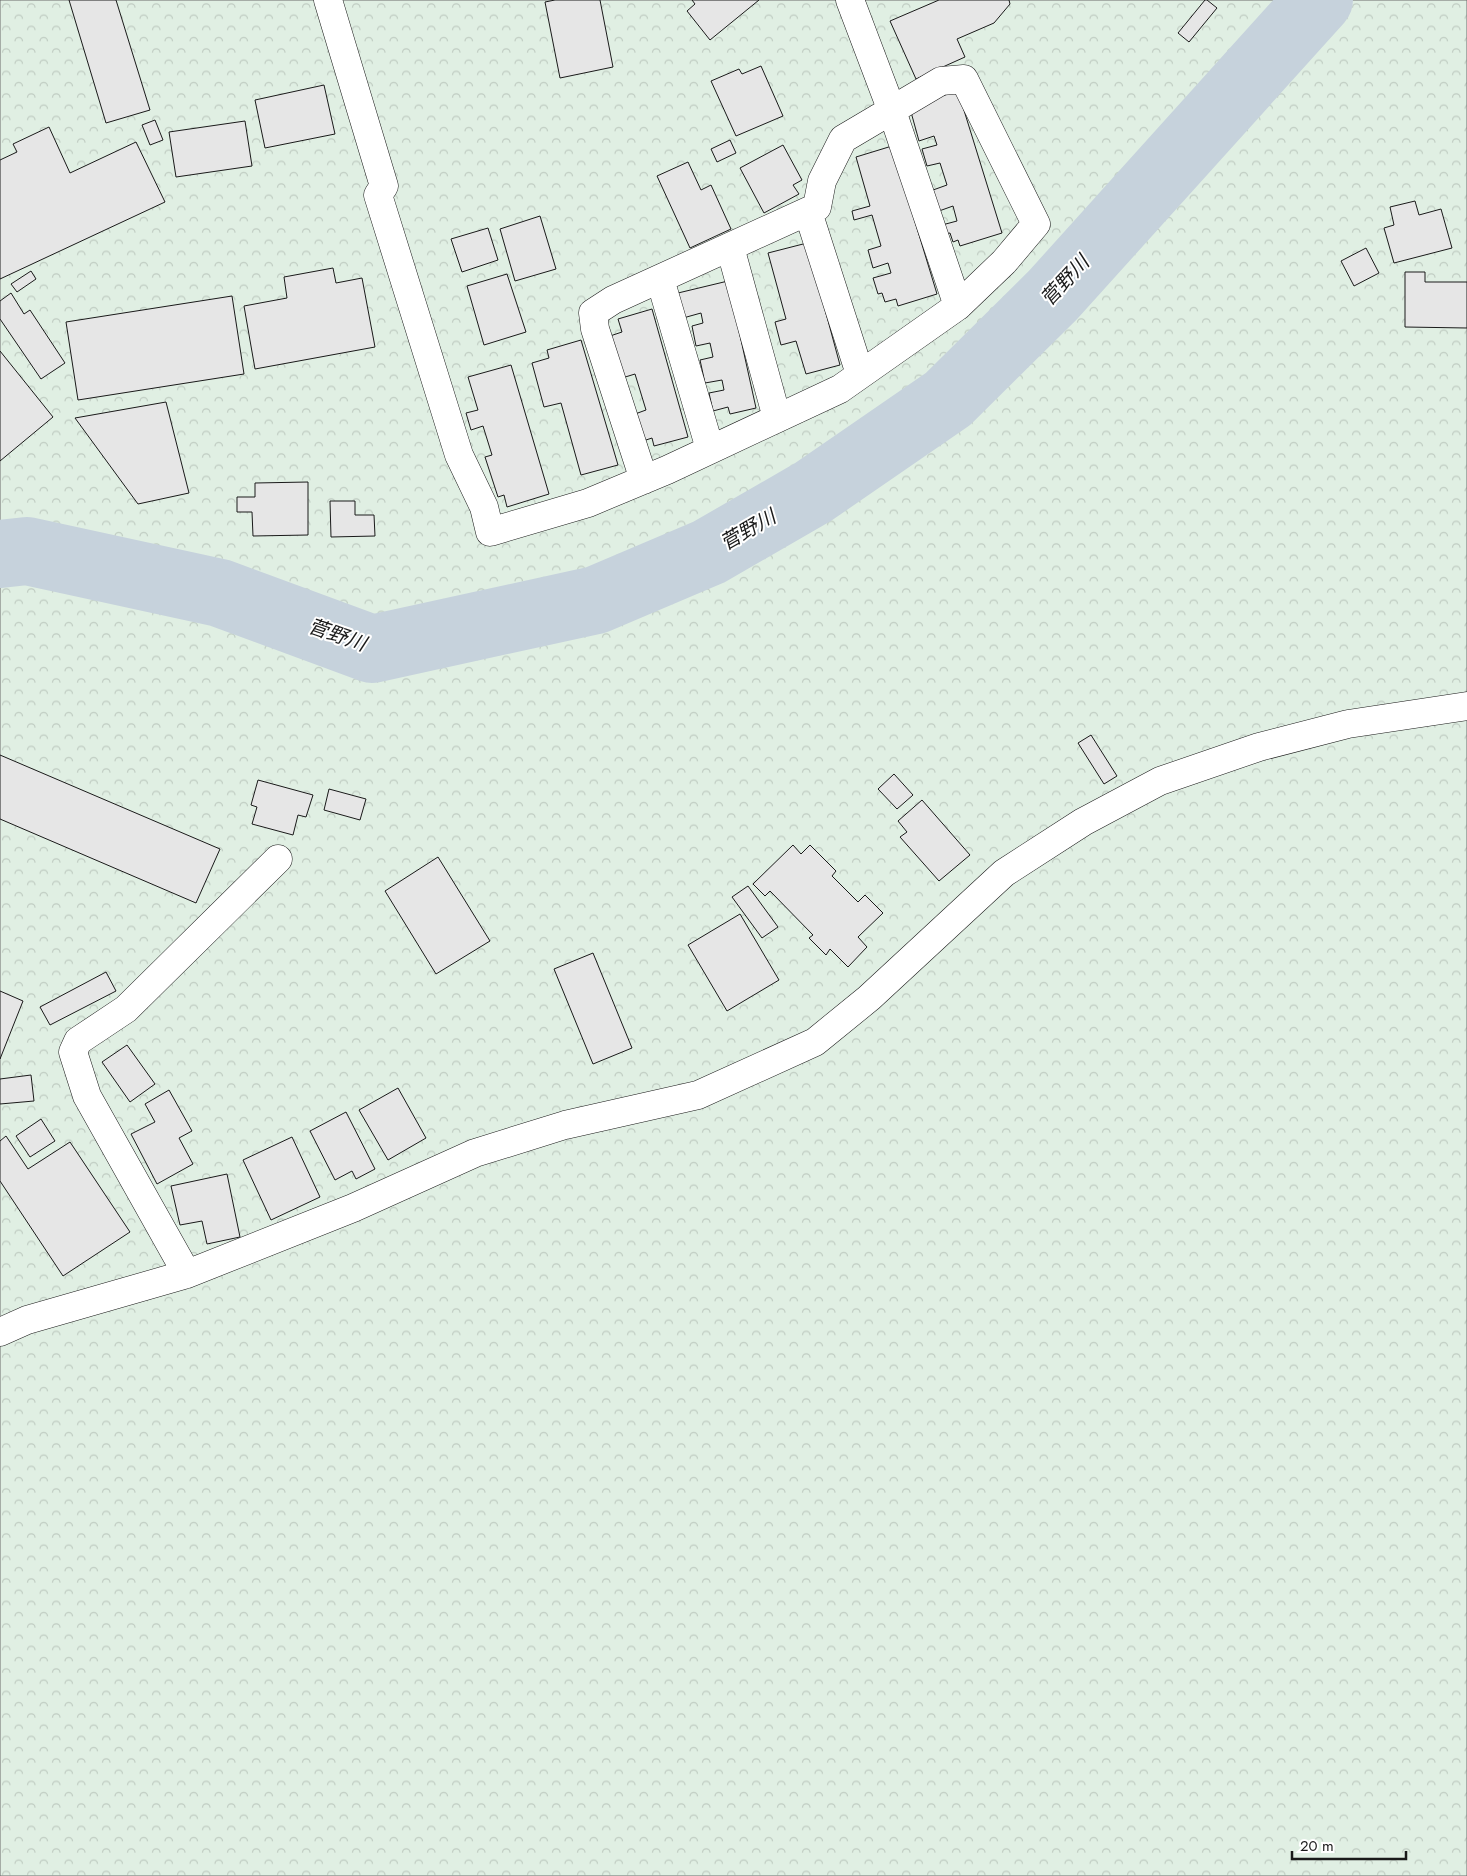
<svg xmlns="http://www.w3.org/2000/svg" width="1467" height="1876" font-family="Jost,'Noto Sans JP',sans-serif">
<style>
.forest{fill:url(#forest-crowns);stroke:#6a6a6a}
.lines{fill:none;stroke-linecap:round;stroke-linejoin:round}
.river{stroke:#c6d2dc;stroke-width:68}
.building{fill:#e6e6e6;stroke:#1a1a1a}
.minor-casing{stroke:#1a1a1a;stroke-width:29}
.minor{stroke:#fff;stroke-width:28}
.labels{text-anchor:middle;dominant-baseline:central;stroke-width:4;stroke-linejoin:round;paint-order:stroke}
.water-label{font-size:20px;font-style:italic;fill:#1a1a1a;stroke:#fff}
</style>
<defs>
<pattern id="forest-crowns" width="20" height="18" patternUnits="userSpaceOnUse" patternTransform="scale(1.25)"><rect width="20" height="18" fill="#e0efe3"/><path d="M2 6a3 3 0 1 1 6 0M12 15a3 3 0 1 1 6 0" fill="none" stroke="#c0ccc2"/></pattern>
</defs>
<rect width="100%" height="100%" fill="#fff"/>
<path class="forest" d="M0 0H1467V1876H0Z"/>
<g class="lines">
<path class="river" d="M0 554 27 551 220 593 372 649 596 600 709 552 813 492 948 399 1053 295 1319 0"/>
</g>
<path class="building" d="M69 0H116L150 110 106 123Z
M555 0H600L613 67 560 78 545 2Z
M692 0H759L710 40 687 11 695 4Z
M939 0H1009L1010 4 994 23 957 39 965 57 916 79 890 21Z
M1205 0H1207L1217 8 1189 42 1178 33Z
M761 66 783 116 736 136 711 81 739 69 742 74Z
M324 85 335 134 265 148 255 100Z
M958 91 1002 233 960 246 958 240 953 242 950 233 945 234 942 225 957 221 953 206 939 211 933 190 947 185 940 163 927 166 922 149 937 145 934 136 919 141 911 112 921 109 919 103Z
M155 120 163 140 150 145 142 125Z
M245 121 252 166 176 177 169 132Z
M49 127 70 173 136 142 165 202 0 279V160L17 152 13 144Z
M730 140 736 153 717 162 711 149Z
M783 145 802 180 793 185 799 194 764 213 740 168Z
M892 146 937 294 898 306 896 299 885 302 882 293 878 294 873 278 891 273 888 263 873 268 868 250 881 246 872 215 854 220 852 211 870 206 856 157Z
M688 162 701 190 711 185 731 229 690 248 657 176Z
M1415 201 1419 215 1441 209 1452 248 1394 263 1384 228 1394 225 1390 207Z
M540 216 556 269 515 281 500 229Z
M488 228 498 260 462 272 451 239Z
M807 243 840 365 806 374 796 341 781 345 775 322 786 319 768 253Z
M1366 248 1379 273 1354 286 1341 261Z
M333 268 336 283 362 278 375 347 255 369 244 306 287 298 284 277Z
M31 271 36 279 17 292 11 284Z
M1405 272H1425V282H1467V328L1405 327Z
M507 274 526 332 484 345 467 286Z
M728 281 756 408 730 414 728 407 713 411 709 393 724 390 722 380 705 383 700 360 713 357 710 343 696 346 692 326 703 323 701 313 683 318 678 293Z
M11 293 24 314 30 310 65 363 41 379 0 319V301Z
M232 296 244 374 78 400 66 322Z
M652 309 688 437 654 446 652 438 643 441 635 414 646 410 635 374 622 378 610 336 622 332 618 319Z
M581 340 618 465 581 475 561 403 544 407 532 363 549 358 547 350Z
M0 351 53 417 0 461Z
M511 365 549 494 507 507 504 495 498 497 485 457 492 455 483 426 471 430 466 413 478 410 468 377Z
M166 402 189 493 138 504 75 418Z
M308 482V535L253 536 252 512H237V497H255V483Z
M330 501H355V515H374L375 536 331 537Z
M1091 735 1117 776 1104 784 1078 743Z
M0 755 220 849 196 903 0 819Z
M894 774 913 795 897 809 878 789Z
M258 780 313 795 306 817 298 815 293 835 252 824 257 807 251 805Z
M329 789 366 799 360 820 324 810Z
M922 800 970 855 939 881 900 837 907 832 898 821Z
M793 845 801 854 810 845 836 871 832 876 858 902 865 895 883 913 858 937 867 947 848 967 830 949 826 955 809 938 813 935 770 891 765 896 753 884Z
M438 857 490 941 436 974 385 891Z
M748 886 778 927 762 938 732 897Z
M740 914 779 980 727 1011 688 945Z
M593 953 632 1048 593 1064 554 969Z
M106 972 116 991 50 1025 40 1007Z
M0 991 23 1001 0 1059Z
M127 1045 155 1084 130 1102 102 1062Z
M31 1075 34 1101 0 1104V1079Z
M398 1088 426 1138 388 1160 359 1110Z
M169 1090 192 1131 179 1138 193 1164 157 1184 131 1134 155 1122 145 1104Z
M346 1112 375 1169 356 1179 352 1171 335 1180 310 1131Z
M41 1119 55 1141 30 1157 16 1136Z
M6 1136 28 1169 70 1142 130 1232 63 1276 0 1181V1141Z
M292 1137 320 1197 271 1220 243 1160Z
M227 1174 240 1237 207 1244 202 1221 180 1225 171 1186Z"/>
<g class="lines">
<defs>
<path id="minor" d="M328 0 384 186 378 195 459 455 484 507 490 532 588 503 667 470 840 389 958 306 1004 262 1036 224 964 79 941 81 843 139 822 181 817 207 613 300 593 313 595 329 644 480
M850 0 892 111 958 306
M808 212 860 374
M730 247 777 418
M660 279 710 449
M187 1274 87 1096 73 1052 78 1041 126 1009 278 859
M0 1332 27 1320 187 1274 353 1208 475 1153 565 1125 698 1095 815 1042 869 998 1004 873 1083 822 1160 781 1259 747 1348 724 1467 706"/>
</defs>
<use href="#minor" class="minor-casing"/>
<use href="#minor" class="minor"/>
</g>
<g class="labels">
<g class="water-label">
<text transform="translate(1065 281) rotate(-47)">菅野川</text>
<text transform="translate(748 530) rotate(-30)">菅野川</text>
<text transform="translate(337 635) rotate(19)">菅野川</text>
</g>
</g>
<path d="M1292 1851v8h114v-8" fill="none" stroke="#1a1a1a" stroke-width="2.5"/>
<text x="1300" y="1851" font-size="15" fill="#1a1a1a" stroke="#ffffff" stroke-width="4" paint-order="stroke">20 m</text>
</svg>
